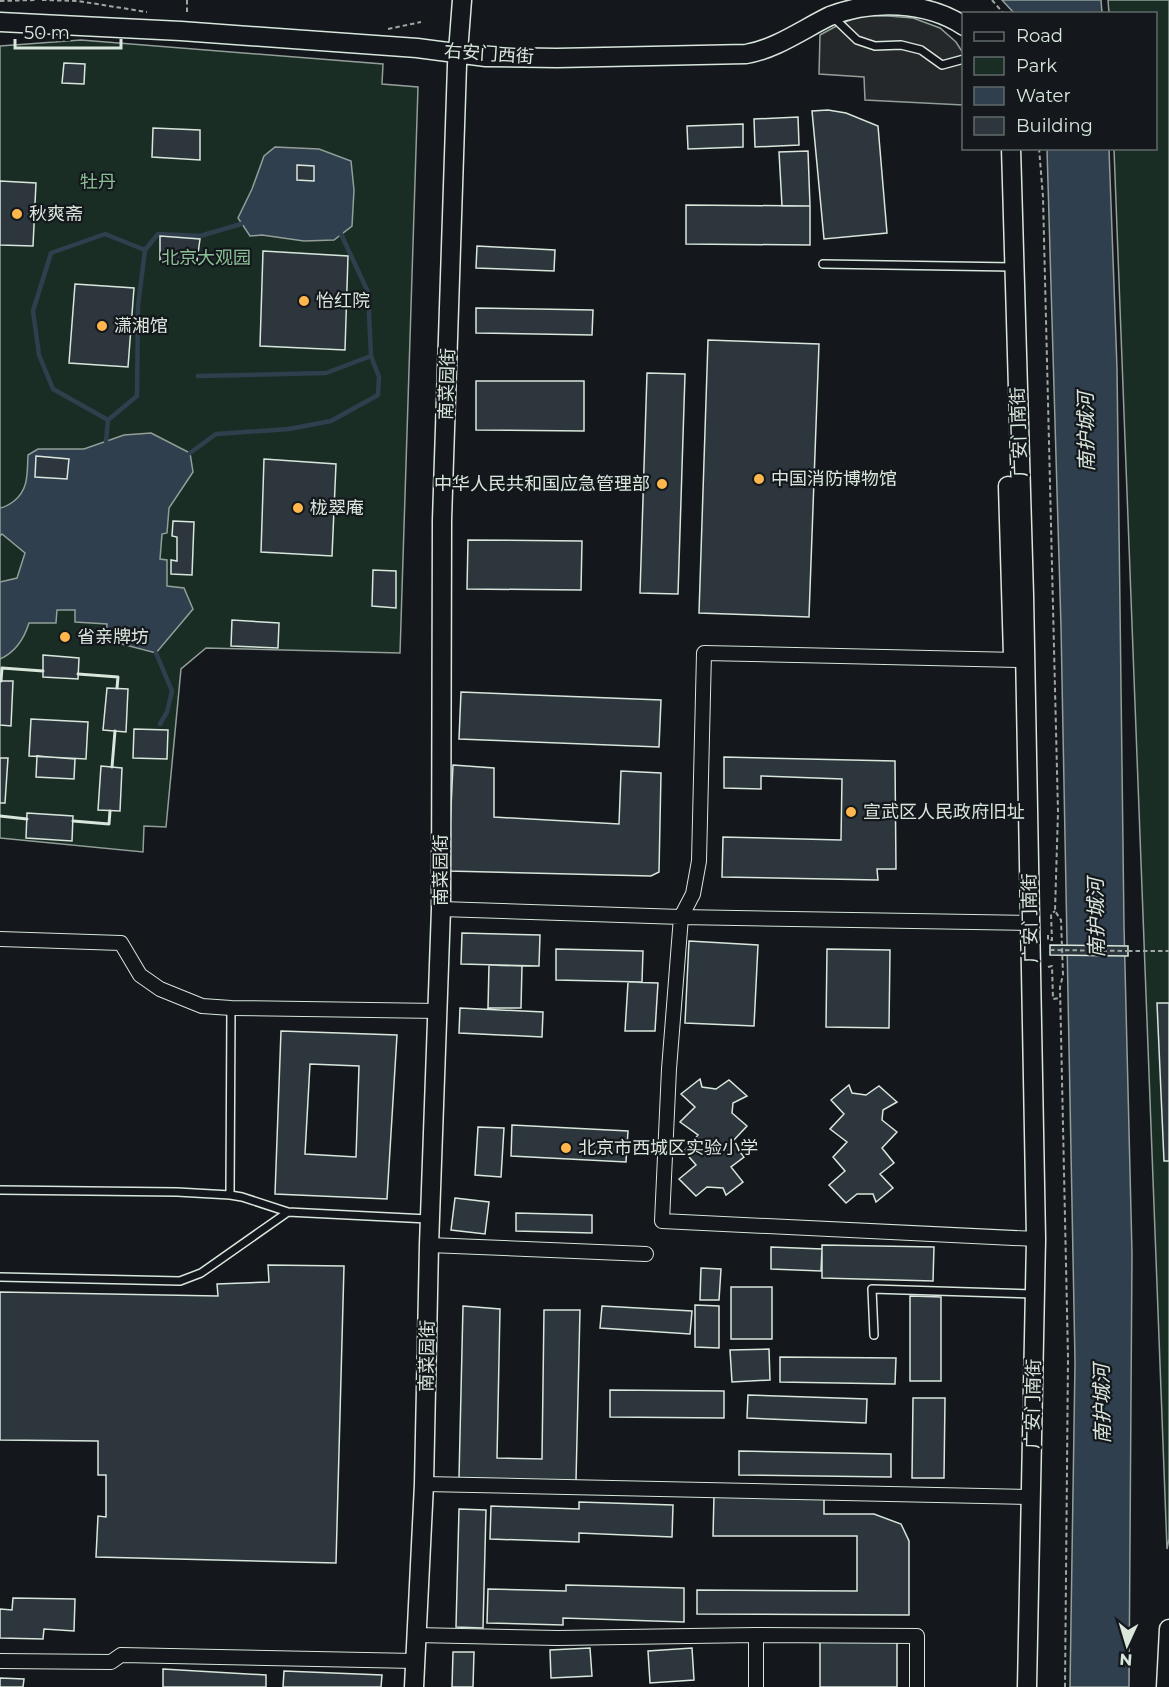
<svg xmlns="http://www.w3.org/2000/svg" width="1169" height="1687" font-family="Montserrat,'Noto Sans SC',sans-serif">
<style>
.green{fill:#1a2d24;stroke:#939e99;stroke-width:1.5}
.parking{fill:#24282b;stroke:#939e99;stroke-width:1.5}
.water{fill:#2f3f4d;stroke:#939e99;stroke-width:1.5}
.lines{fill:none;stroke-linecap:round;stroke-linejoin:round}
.stream{stroke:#2f3f4d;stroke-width:4.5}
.building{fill:#2c363c;stroke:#d8e6dc;stroke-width:1.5;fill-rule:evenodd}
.lane-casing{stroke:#d8e6dc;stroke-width:10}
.street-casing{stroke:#d8e6dc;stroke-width:16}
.secondary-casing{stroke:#d8e6dc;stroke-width:21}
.path{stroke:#9da8a2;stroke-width:2;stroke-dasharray:4.5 3;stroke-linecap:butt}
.lane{stroke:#14181c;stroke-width:7}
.street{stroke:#14181c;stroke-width:14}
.secondary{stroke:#14181c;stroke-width:18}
.path-bridge{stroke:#9da8a2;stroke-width:2;stroke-dasharray:4.5 3;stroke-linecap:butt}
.wall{stroke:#d8e6dc;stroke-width:3}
.poi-dot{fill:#ffb74d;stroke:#14181c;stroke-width:2}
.labels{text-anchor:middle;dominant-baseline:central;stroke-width:4.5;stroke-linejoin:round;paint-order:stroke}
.street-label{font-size:18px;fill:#d8e6dc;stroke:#14181c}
.park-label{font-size:18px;fill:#8ac095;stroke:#14181c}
.poi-label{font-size:18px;fill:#d8e6dc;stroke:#14181c;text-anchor:start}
.water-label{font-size:20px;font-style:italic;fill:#d8e6dc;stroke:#14181c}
</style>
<rect width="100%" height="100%" fill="#14181c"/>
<path class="green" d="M1108 0H1169V1539L1167 1549 1114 149 1156 148V14L1109 13Z
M81 40 383 64 382 84 418 87 400 653 206 648 181 669 166 827 144 826 143 852 0 838V46Z"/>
<path class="parking" d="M861 16H888L913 18 940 28 956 42 963 53V105L865 100 864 77 819 74 820 35 840 24Z"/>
<path class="water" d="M1002 0H1101L1102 13H1014Z
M275 147 319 149 351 161 354 190 352 226 334 240 304 241 262 235 250 236 238 218 252 189 264 156Z
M1047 149H1109L1117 368 1124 926 1132 1253 1129 1687H1070L1075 1362 1061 627Z
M151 433 190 453 193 472 169 508 167 533 162 534 160 559 167 560V586L184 588 193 609 156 653 106 640 107 624 75 622V610H57L56 623H29C24 639 16 652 0 659V582L17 578 25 553 2 534 0 536V508C6 507 9 505 14 501 29 489 27 473 28 455L38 449H84L124 435Z"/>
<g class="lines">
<path class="stream" d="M198 376 326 373 371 356
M108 420 53 389 39 355 33 311 51 253 105 234 145 250
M106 441 108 420 137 396 138 306 145 250 158 234 200 236 241 224
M190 453 216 434 289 429 331 421 378 395 379 377 371 356 368 292 341 234
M156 653 172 691 167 712 160 724"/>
</g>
<path class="building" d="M64 63 85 64 84 84 62 83Z
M828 110 846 113 878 126 887 233 824 239 812 111Z
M798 117 799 145 755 147 754 119Z
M743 124V147L688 149 687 126Z
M153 128 200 130V160L152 157Z
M808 151 810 206H782L779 152Z
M297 165 314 166V181L297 180Z
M0 181 36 183 33 246 0 245Z
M686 205 810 206V245L686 244Z
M160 236 200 239 197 261 160 260Z
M477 246 555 250 554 271 476 268Z
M263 251 348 256 345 350 260 346Z
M75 284 134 288 128 367 69 363Z
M476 308 593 310 592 335 476 333Z
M708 340 819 344 809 617 699 613Z
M647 373 685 374 678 594 640 593Z
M476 381H584V431L476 430Z
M36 456 69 459 67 479 35 477Z
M264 459 336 464 332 556 261 552Z
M173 521 194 522 192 575 171 574V560L177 561V537L172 536Z
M468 540 582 541 581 590 467 589Z
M373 570 396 571V608L372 606Z
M232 620 279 623 278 648 231 646Z
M43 655 79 658 78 679 43 677Z
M0 681H13L11 726 0 725Z
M107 688 128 689 126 732 103 730Z
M461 692 661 700 659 747 459 739Z
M31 719 88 722 86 759 29 756Z
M134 729 168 730 167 759 133 758Z
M37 756 75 759 74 779 36 777Z
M724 757 895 761 896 869H877L878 880 722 877 723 837 841 840 842 779 761 776V789L724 788Z
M0 758H8L5 803H0Z
M453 765 494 768V817L619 824 621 771 661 773 659 872 651 876 448 871Z
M101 766 122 768 120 811 98 810Z
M27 813 73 816 72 841 26 838Z
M462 933 540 935 539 966 461 964Z
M689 941 758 945 754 1026 685 1023Z
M1050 945 1128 946V956L1050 955Z
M556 949 643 951 642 982 556 980Z
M827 949 890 950 889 1028 826 1027Z
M489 965 522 966 521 1008H488Z
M628 982 658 983 655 1031H625Z
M1157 1003H1169V1161H1164Z
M460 1008 543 1012 542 1037 459 1033Z
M281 1031 397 1035 387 1199 275 1194ZM310 1064 359 1066 356 1157 305 1154Z
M700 1079 702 1087 716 1089 729 1080 747 1096 733 1103 732 1113 747 1126 732 1142 744 1157 731 1167 743 1182 726 1195 723 1188 707 1187 696 1196 679 1179 696 1165 684 1151 698 1135 680 1122 695 1107 681 1094Z
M849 1085 852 1093 866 1095 879 1086 897 1102 883 1110 882 1120 897 1132 882 1148 894 1163 880 1174 893 1188 876 1202 873 1194H857L846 1203 829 1185 845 1171 833 1157 847 1142 830 1129 844 1114 831 1100Z
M512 1125 628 1131 626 1162 511 1156Z
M478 1127 504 1128 501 1177 475 1175Z
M455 1198 489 1202 485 1234 451 1230Z
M516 1213 592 1215V1233L516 1231Z
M822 1245 934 1247 933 1281 822 1278Z
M771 1247 822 1249 821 1271 771 1269Z
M268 1265 344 1266 336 1563 96 1557 98 1516 106 1517V1475H98V1441L0 1440V1292L218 1296 217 1284 269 1282Z
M701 1268 721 1269 719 1300H700Z
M731 1287H772V1339H731Z
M910 1296 941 1297V1381H910Z
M695 1305 719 1306V1348L695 1347Z
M463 1306 500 1309 497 1458 542 1459 544 1310H580L576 1481 459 1478Z
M602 1306 692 1311 690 1334 600 1328Z
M769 1349 770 1380 732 1382 730 1350Z
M780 1357 896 1358 895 1384 780 1382Z
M610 1390 724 1391V1418L610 1417Z
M748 1395 867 1399 866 1423 747 1418Z
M913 1398H945L944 1478H912Z
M739 1451 891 1454V1477L739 1475Z
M714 1495H824V1514H874L901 1524 909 1541V1615L697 1614V1590L857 1591V1536H713Z
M579 1502 673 1505 672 1537 579 1533V1542L490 1539 491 1506 579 1509Z
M459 1509 486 1510 483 1628 456 1627Z
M566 1585 684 1588V1622L563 1618V1625L487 1623 488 1589 566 1591Z
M13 1598 75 1599 74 1631 44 1629 43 1639 0 1638V1609L12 1610Z
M820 1642H897V1687H820Z
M590 1648 592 1676 551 1678 550 1650Z
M692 1648 694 1680 650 1683 648 1651Z
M453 1652H474L473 1687H452Z
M163 1669 266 1675V1687H163Z
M284 1671 382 1675 381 1687H283Z
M0 1678 24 1679 23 1687H0Z"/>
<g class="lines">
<defs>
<path id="lane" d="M833 17 857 40 875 46 901 45 921 50 942 65 964 59
M823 264 1013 267
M0 1190 177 1192 230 1195 242 1197 288 1212
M230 1195 231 1008
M0 1277 180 1281 201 1273 288 1212 428 1219
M874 1335 872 1289 1033 1294"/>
<path id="street" d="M1023 660 704 653 699 861 693 894 681 917 669 1069 662 1221 1036 1239
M441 909 681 917 1030 923
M0 939 121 943 140 975 160 989 202 1006 231 1008 438 1011
M429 1245 646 1254
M424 1484 1031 1497
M415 1635 558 1638 756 1635V1687
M756 1635 917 1636V1687
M0 1661 111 1662 121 1655 415 1661"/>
<path id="secondary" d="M0 22 181 31 417 48 486 57 557 58 746 54C776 49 803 29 830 16 872 0 926 1 964 26
M1011 148 1024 595 1036 1239 1027 1687
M1008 486 1013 656
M414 1687 424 1484 429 1245 441 909 442 520 457 65 462 0
M1166 1687 1169 1629"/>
</defs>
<use href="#lane" class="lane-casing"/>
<use href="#street" class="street-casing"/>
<use href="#secondary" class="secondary-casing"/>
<path class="path" d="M42 0 78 1 147 12
M187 0V15
M992 0 1004 14
M0 1 35 0
M388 29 421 22
M1039 148 1043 197 1058 812 1055 911 1061 920 1063 975 1060 987 1068 1357 1065 1687
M1048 935V940H1052L1051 914 1055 911
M1128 951H1169
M1048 967 1052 966 1053 999 1060 998"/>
<use href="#lane" class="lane"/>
<use href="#street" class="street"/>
<use href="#secondary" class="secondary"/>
<path class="path-bridge" d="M1050 950 1128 951"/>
<path class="wall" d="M78 674 118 677 117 688
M1 681 2 668 43 671
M112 767 115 731
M0 816 27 819
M73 821 109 824 110 811"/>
</g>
<g class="poi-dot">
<circle cx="17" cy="214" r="6"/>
<circle cx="304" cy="301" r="6"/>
<circle cx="102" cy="326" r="6"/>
<circle cx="759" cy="479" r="6"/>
<circle cx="662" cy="484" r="6"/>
<circle cx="298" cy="508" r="6"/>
<circle cx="65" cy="637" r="6"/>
<circle cx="851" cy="812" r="6"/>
<circle cx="566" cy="1148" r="6"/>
</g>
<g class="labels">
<g class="street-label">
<text transform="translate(489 54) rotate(4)">右安门西街</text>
<text transform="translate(447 384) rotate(-88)">南菜园街</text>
<text transform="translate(1019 432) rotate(-92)">广安门南街</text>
<text transform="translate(441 870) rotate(-90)">南菜园街</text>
<text transform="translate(1030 918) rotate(-91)">广安门南街</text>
<text transform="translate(427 1356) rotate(-89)">南菜园街</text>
<text transform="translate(1033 1404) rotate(-89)">广安门南街</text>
</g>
<g class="park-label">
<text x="98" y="182">牡丹</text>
<text x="206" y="258">北京大观园</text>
</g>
<g class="poi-label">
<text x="29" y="214">秋爽斋</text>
<text x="316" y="301">怡红院</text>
<text x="114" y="326">潇湘馆</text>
<text x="771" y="479">中国消防博物馆</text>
<text x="650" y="484" text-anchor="end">中华人民共和国应急管理部</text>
<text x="310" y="508">栊翠庵</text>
<text x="77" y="637">省亲牌坊</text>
<text x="863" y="812">宣武区人民政府旧址</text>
<text x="578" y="1148">北京市西城区实验小学</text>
</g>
<g class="water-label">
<text transform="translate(1086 432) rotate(-91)">南护城河</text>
<text transform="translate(1096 918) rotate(-91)">南护城河</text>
<text transform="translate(1102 1404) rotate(-91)">南护城河</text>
</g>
</g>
<rect x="962" y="12" width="195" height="138" fill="#14181c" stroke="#626a69" stroke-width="1.5"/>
<rect x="974" y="32" width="30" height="9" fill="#14181c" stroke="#626a69" stroke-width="1.5"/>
<text x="1016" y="42" font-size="18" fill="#d8e6dc">Road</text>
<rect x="974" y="57" width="30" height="18" fill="#1a2d24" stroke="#626a69" stroke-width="1.5"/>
<text x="1016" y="72" font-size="18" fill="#d8e6dc">Park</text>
<rect x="974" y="87" width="30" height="18" fill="#2f3f4d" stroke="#626a69" stroke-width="1.5"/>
<text x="1016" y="102" font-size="18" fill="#d8e6dc">Water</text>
<rect x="974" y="117" width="30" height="18" fill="#2c363c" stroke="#626a69" stroke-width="1.5"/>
<text x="1016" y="132" font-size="18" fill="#d8e6dc">Building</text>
<g transform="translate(1127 1645) rotate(184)" stroke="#14181c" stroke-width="4.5" paint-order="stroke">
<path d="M0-4.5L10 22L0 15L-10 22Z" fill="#d8e6dc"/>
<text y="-9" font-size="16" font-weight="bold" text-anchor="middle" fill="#d8e6dc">N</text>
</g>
<path d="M15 39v9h106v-9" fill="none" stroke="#d8e6dc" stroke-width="3"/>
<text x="24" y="39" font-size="18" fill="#d8e6dc" stroke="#14181c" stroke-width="4.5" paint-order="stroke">50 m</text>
</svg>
